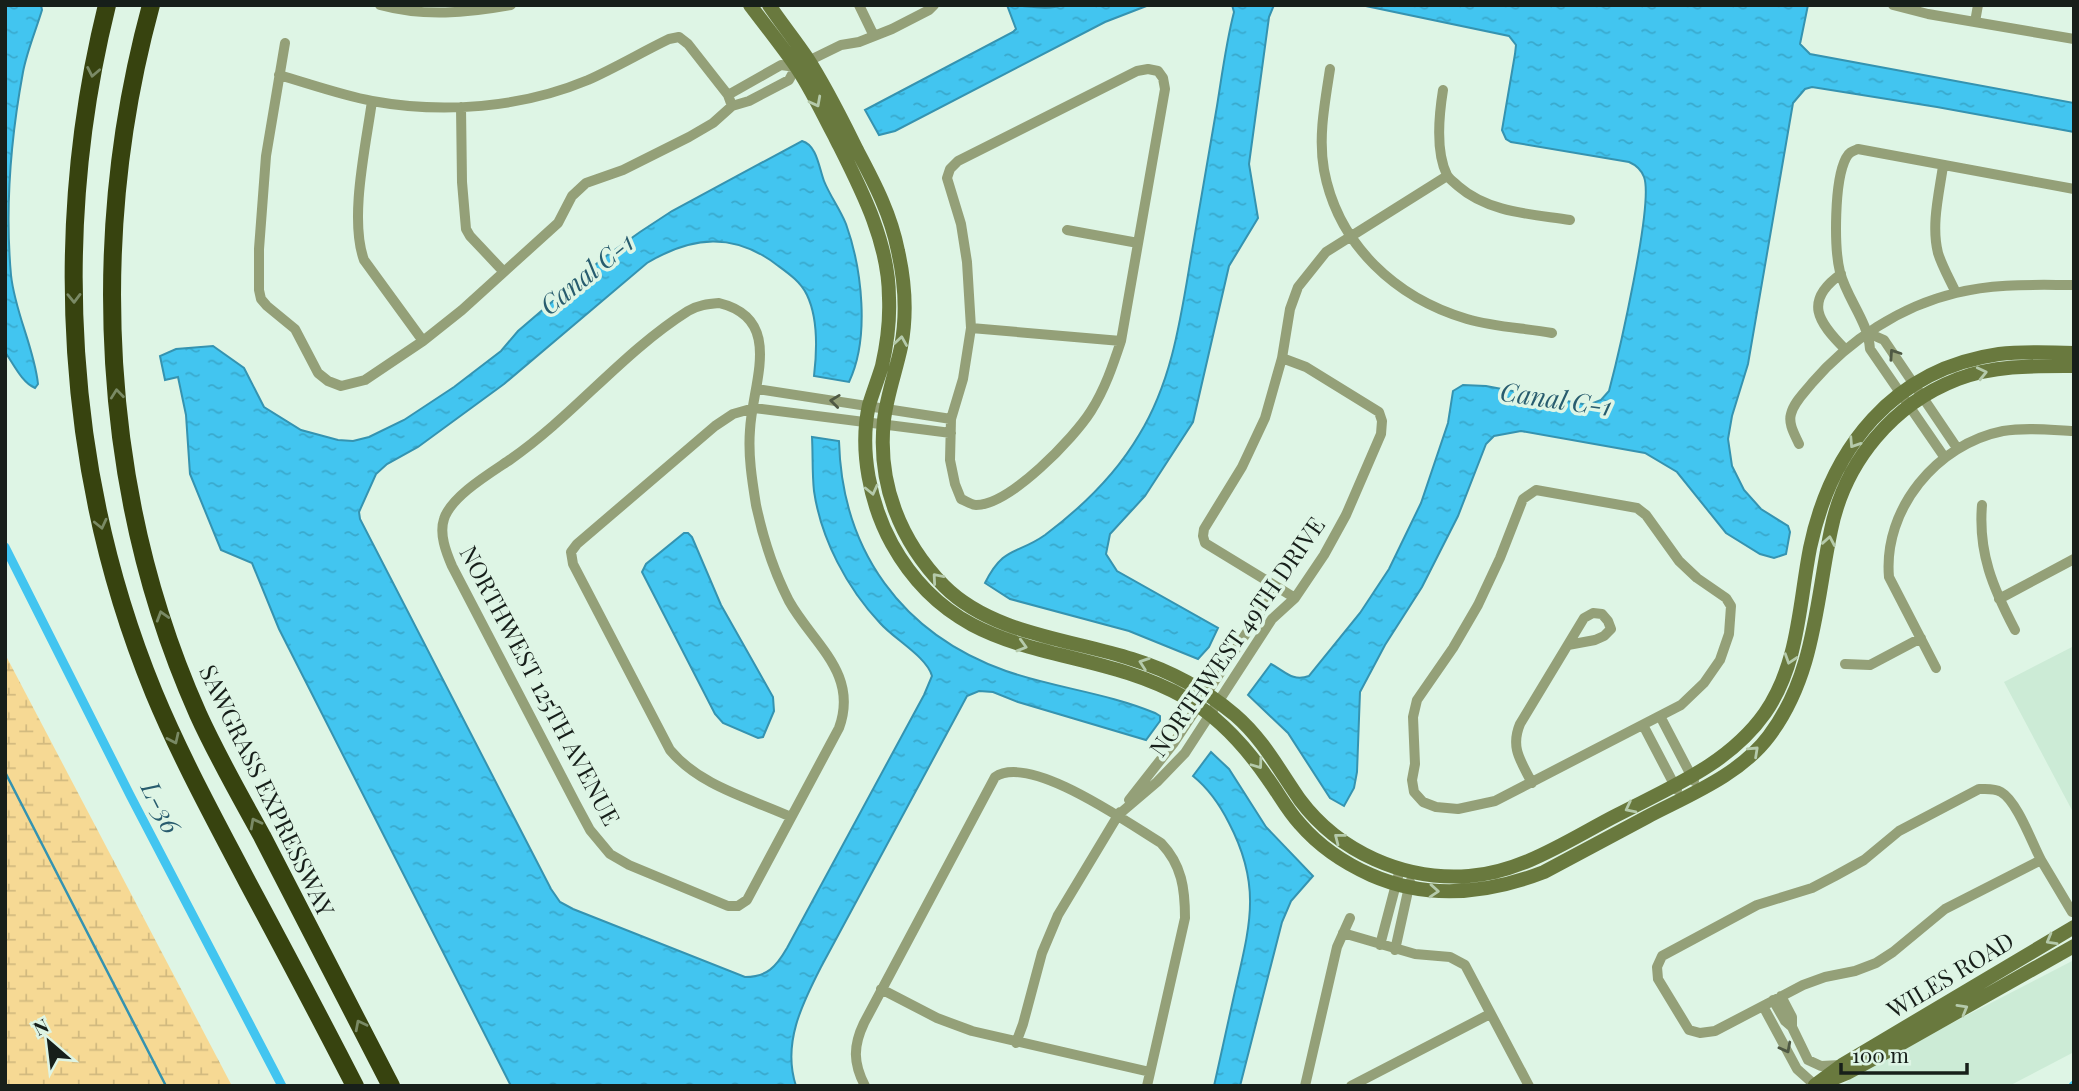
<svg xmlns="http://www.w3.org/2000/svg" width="2079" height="1091" font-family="'Playfair Display',serif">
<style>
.built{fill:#ccebd6}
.wetland{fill:url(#wetland-marsh)}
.water{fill:url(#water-ripples);stroke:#3593b0;stroke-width:2}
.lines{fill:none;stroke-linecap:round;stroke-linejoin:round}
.stream{stroke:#3593b0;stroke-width:2.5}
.canal{stroke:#42c5f0;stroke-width:9}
.street{stroke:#94a078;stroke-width:10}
.secondary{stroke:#69793e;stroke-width:14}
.highway{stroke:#37430f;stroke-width:18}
.oneway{stroke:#7a8a65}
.oneway2{stroke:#b5caab}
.oneway3{stroke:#4f5944}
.labels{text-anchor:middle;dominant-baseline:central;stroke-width:7;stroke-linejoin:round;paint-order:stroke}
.street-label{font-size:24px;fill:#171f1a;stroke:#def5e5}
.water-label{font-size:26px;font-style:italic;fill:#285c6e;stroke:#def5e5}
</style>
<defs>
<pattern id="wetland-marsh" width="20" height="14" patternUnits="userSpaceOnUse" patternTransform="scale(1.75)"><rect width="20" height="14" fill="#f6d994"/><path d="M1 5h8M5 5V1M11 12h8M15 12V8" fill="none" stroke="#d2ba7f"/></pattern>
<pattern id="water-ripples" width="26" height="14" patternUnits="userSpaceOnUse" patternTransform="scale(1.75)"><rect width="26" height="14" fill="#42c5f0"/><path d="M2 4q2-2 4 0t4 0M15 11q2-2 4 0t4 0" fill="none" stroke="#39a9cd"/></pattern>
</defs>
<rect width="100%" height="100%" fill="#def5e5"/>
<path class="built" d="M2074 646V814L2004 682Z
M2074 960V1052L2009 1086H1842L1861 1070Z"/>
<path class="wetland" d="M5 654 232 1086H5Z"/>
<path class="water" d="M5 5H41L42 10C36 30 27 51 23 72 11 137 5 209 11 275 15 313 34 347 38 384L35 388C22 383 13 363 5 352Z
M1007 5C1023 5 1049 11 1061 5H1149L1105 22 895 131 879 135 865 110 1013 32 1016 29Z
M1232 5H1274L1269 17 1249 164 1258 218 1229 266 1193 422 1145 496 1110 534 1106 554 1117 571 1218 628 1209 647 1198 659 1129 631 1010 599 985 583C1004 545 1017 555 1045 535 1081 508 1116 474 1139 435 1171 383 1180 323 1190 263 1199 211 1208 159 1217 106 1222 75 1226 43 1234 12Z
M1361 5H1808L1800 44 1810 54 2074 103V132L1937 107 1812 87 1805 89 1793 103 1748 364 1732 416 1728 439 1732 466 1744 490 1761 509 1788 526 1790 532 1786 554 1774 558 1760 554 1726 533 1677 472 1645 453 1521 431 1494 436 1486 444 1458 516 1422 587 1385 645 1360 692 1357 772 1354 788 1344 806 1330 798 1288 733 1248 695 1271 664C1285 671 1292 682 1309 676L1360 613 1389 569 1421 503 1448 423 1453 391 1463 385 1486 386 1588 405 1601 400 1609 391C1618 357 1654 203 1644 177 1641 169 1636 165 1629 162L1511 142 1506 139 1502 130 1515 54 1516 45 1509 36Z
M802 141C817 145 819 168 824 181 830 196 840 209 846 224 862 269 870 338 849 382L814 376C817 351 818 318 807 295 801 282 788 273 777 265 734 232 692 236 647 263L504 384 418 447 387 464 376 474 359 512 360 519 551 889 560 902 573 909 745 977C767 977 776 967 787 948L924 695 932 676C927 657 894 639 880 623 847 588 821 539 814 491 812 473 813 455 812 437L839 441C842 551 902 634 1006 671 1055 688 1107 693 1155 713L1160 716V721L1146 740 1018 702 993 692 979 691 967 696 821 967C802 1004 782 1044 796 1086H511L279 629 252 563 221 550 190 474 186 415 178 377 165 380 160 356 176 349 213 346 244 368 264 407 301 430 338 440 353 441 369 437 404 420 454 387 501 351 518 331 602 259 640 232 672 211Z
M684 533H688L692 537 721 605 773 697 774 711 763 737 758 738 723 723 715 714 642 572 646 564Z
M1211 752 1229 769 1266 827 1313 876 1291 901 1282 922 1240 1086H1214C1221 1054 1228 1022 1235 991 1250 925 1262 886 1229 823 1220 805 1209 789 1193 776Z"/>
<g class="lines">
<path class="stream" d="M5 772 166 1086"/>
<path class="canal" d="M5 547 131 797 282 1086
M2073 1086 2074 1085"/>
<path class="street" d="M380 5C424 17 467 13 511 5
M859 5 874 36
M1893 5 1928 14 2074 39
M1975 22 1978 5
M285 43 266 156 259 249V290L261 299 267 306 295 329 318 373 328 381 341 386 365 380 423 341 462 310 558 223 572 196 586 183 623 170 689 137 713 123 732 106 749 101 789 80 796 67
M1148 69 1158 71 1163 78 1165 89 1121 341C1113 365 1105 389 1091 411 1074 438 1010 505 976 505 971 505 966 501 961 499L955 484 950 460 951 419 963 379 971 328 967 262 961 224 947 178 950 169 958 161 1137 71Z
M1330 69C1325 102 1318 137 1324 170 1338 245 1396 298 1467 319 1494 327 1524 328 1552 333
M279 75C310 84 341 95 372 101 443 114 521 108 588 80 615 68 642 52 669 39L679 37 688 44 728 95 732 106
M1443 90C1439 115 1435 151 1447 175 1449 179 1455 183 1458 186 1489 213 1532 214 1570 220
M728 95 781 65 796 67 841 45 859 42 892 29 929 10 934 5
M372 101C366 145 349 219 364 260L423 341
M461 107 462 182 466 229 470 236 503 271
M1943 166C1939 194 1931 225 1938 253 1942 266 1950 280 1956 293
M1067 230 1138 243
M1841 274C1803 301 1818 322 1845 349
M719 303C785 319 752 384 750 430 748 455 752 480 756 505 763 538 773 570 789 601 813 644 859 673 839 728L747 900 738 906H728L629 865 610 854 590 830 576 804 452 566C446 552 439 534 444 519 451 496 492 472 511 459 574 415 623 352 688 311 698 305 708 304 719 303Z
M971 328 1121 341
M1868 333 1884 340 1957 448
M757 389 951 419
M1799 444C1795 435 1788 424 1791 414 1794 402 1805 392 1812 383 1849 340 1901 306 1956 293 1995 283 2034 285 2074 285
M1945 458 1870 349C1868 321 1847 299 1840 272 1834 248 1834 181 1846 158 1849 152 1853 151 1858 149L2074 189
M1536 490 1637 508 1646 515 1679 561 1697 578 1726 598 1731 606 1729 634 1720 660 1704 683 1681 705 1495 801 1458 809 1436 807 1423 802 1414 792 1412 780 1415 764 1413 717 1417 700 1453 648 1478 605 1500 558 1523 499Z
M1982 505C1978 553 1993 588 2015 630
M1295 598 1205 543 1203 536 1204 529 1242 467 1265 418 1282 358 1290 309 1298 287 1326 252 1447 176
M1999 599 2074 559
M1845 664 1870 665 1921 638
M1936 668 1889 577C1883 509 1937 444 2003 431 2026 427 2051 430 2074 431
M1660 716 1694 781
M1643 725 1677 790
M1532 783C1521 761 1510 748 1520 724L1584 618 1593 613 1602 614 1608 621 1611 629 1604 636 1595 640 1568 645
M1129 800 1173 744 1259 614 1279 588
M1117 816 1157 782 1185 753 1272 619 1295 598 1324 555 1346 515 1381 434 1382 421 1379 412 1306 367 1282 358
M791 817C749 798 700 786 670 750L573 564 571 552 577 544 715 426 733 414 754 408 951 433
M2041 860C2032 843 2017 801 2001 792 1994 788 1987 789 1979 789L1899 831 1864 860 1835 876 1812 888 1757 905 1662 956 1657 967 1658 979 1689 1030 1700 1033 1715 1031 1803 985 1825 977 1855 971 1876 963 1893 952 1945 909 2041 860 2072 912
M1343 933 1415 954 1450 957 1465 965 1529 1086
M1380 945 1400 869
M1395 950 1410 882
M881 989 937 1018 972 1031 1150 1072
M1781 996 1792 1017V1027
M1773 1000 1785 1021 1792 1027 1808 1060 1821 1066 1841 1065
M1763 1006 1797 1069 1816 1086
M1016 1043 1023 1024 1042 953 1058 915 1120 812
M865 1086C853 1063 853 1046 864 1023L995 777C1030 753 1128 823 1161 843 1182 865 1185 889 1185 918L1147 1086
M1305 1086 1337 947 1350 918
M1351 1086 1490 1014"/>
<path class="secondary" d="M750 5C765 25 781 45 795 65 811 88 822 113 835 137 860 187 889 241 889 298 890 320 887 344 882 366 878 379 873 392 869 405 859 450 870 504 892 544 962 670 1080 638 1186 698 1220 718 1246 747 1268 779 1279 794 1287 810 1300 824 1319 846 1344 863 1371 875 1428 900 1487 894 1544 872 1578 854 1613 835 1647 817 1689 795 1740 775 1769 736 1815 675 1816 601 1831 530 1845 461 1893 404 1958 379 1995 365 2036 366 2074 366
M769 5C781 23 795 40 807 58 826 87 842 120 858 152 875 184 891 215 898 251 905 282 907 316 901 347 896 371 887 395 884 420 877 483 900 541 944 586 992 634 1070 639 1132 659 1171 671 1204 689 1235 715 1263 739 1279 770 1300 800 1339 852 1404 881 1469 876 1523 872 1570 839 1617 815 1671 787 1729 764 1765 713 1799 664 1799 604 1810 548 1831 448 1893 369 1999 354 2023 351 2049 352 2074 353
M1830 1080 1847 1073 1895 1047 2074 946
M1815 1085 1842 1065 2074 927"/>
<path class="highway" d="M107 5C51 231 65 476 154 693 181 758 215 820 248 883 284 950 320 1018 355 1086
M151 5C88 236 100 494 198 714 217 756 240 796 262 836 305 919 348 1003 391 1086"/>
</g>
<defs><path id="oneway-chevron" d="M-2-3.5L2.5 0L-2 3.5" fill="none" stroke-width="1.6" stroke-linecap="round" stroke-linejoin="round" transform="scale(1.75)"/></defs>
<g class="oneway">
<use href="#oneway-chevron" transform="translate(93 72) rotate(101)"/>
<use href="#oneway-chevron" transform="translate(74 298) rotate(89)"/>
<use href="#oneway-chevron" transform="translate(117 394) rotate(-96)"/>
<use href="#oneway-chevron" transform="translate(101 524) rotate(77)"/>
<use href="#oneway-chevron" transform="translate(162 616) rotate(-107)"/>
<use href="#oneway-chevron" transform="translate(174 739) rotate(65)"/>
<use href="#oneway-chevron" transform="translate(255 823) rotate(-118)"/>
<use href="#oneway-chevron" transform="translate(360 1025) rotate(-117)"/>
</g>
<g class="oneway2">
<use href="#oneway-chevron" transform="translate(816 102) rotate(62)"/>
<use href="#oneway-chevron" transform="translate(901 341) rotate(-81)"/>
<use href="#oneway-chevron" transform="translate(1982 373) rotate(-13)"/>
<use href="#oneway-chevron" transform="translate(1854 443) rotate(123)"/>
<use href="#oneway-chevron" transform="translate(872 490) rotate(77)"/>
<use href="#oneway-chevron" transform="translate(1829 541) rotate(-80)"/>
<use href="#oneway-chevron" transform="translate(937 578) rotate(-131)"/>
<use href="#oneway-chevron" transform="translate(1022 646) rotate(16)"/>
<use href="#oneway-chevron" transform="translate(1790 659) rotate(108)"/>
<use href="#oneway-chevron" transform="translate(1144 663) rotate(-161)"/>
<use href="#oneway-chevron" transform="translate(1754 751) rotate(-43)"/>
<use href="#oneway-chevron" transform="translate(1258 764) rotate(54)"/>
<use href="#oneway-chevron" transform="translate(1630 808) rotate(153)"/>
<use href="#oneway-chevron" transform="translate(1339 838) rotate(-142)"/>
<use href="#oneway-chevron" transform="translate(1434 891) rotate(4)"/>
<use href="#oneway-chevron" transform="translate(2051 940) rotate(150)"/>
<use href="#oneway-chevron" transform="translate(1963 1009) rotate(-30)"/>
</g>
<g class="oneway3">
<use href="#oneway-chevron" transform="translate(1894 354) rotate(-124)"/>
<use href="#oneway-chevron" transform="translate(835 401) rotate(-173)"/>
<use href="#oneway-chevron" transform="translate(1786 1048) rotate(62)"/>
</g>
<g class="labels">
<g class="street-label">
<text transform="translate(1236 636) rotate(-55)">NORTHWEST 49TH DRIVE</text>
<text transform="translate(541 685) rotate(62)">NORTHWEST 125TH AVENUE</text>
<text transform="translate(268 790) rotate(64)">SAWGRASS EXPRESSWAY</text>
<text transform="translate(1950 974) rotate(-31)">WILES ROAD</text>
</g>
<g class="water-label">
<text transform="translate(586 273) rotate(-39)">Canal C-1</text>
<text transform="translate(1556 398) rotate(8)">Canal C-1</text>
<text transform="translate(162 807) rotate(63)">L-36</text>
</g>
</g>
<rect width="2079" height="1091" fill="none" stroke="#171f1a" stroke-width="14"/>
<g transform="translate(49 1042) rotate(332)" stroke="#def5e5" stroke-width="5" paint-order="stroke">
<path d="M0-5L12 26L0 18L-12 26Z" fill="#171f1a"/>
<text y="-10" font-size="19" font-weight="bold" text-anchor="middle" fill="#171f1a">N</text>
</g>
<path d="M1841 1063v10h126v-10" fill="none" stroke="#171f1a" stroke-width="3.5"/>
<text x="1852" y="1063" font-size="21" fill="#171f1a" stroke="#def5e5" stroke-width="5" paint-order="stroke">100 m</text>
</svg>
